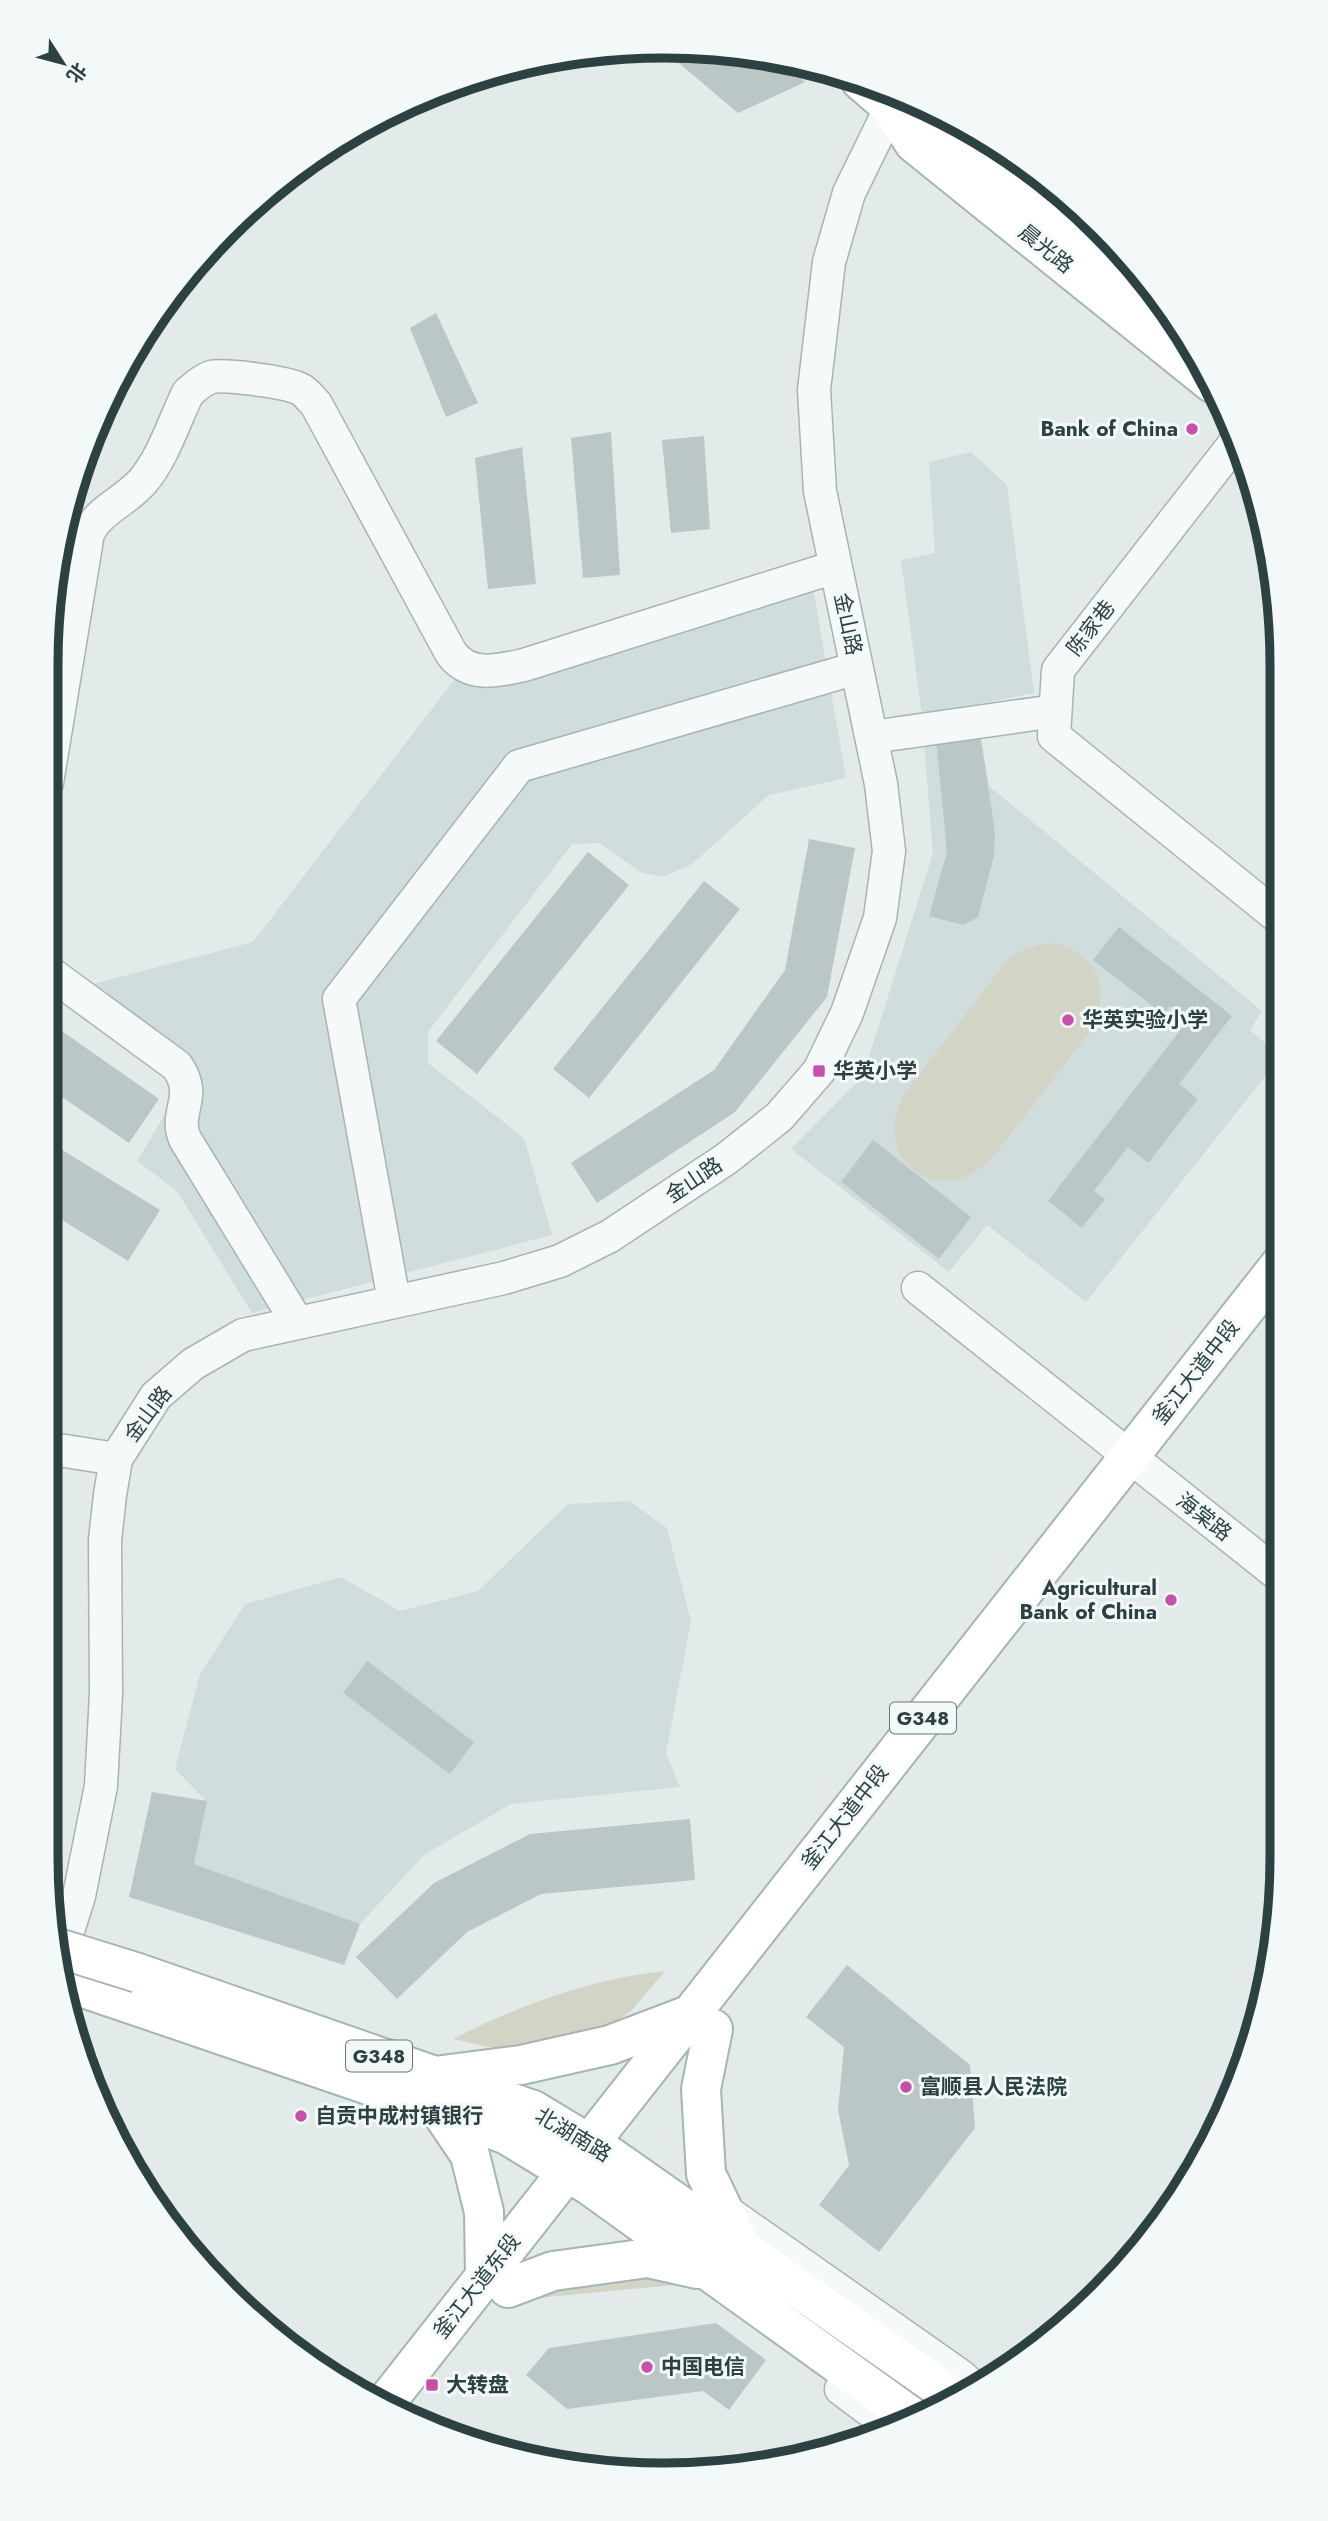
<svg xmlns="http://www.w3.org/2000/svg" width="1328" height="2521" font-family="Jost,'Noto Sans SC',sans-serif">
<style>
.built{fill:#d1dcdc}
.green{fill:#d2d4c5}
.building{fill:#bbc7c7}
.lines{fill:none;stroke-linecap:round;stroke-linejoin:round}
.minor-casing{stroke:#a8b4b4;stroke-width:35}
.major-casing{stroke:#a3b5b5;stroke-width:42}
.minor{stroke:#f6f9f9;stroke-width:32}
.major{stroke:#fff;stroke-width:38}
.major-bridge-casing{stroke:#a3b5b5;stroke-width:42;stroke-linecap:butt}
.major-bridge{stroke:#fff;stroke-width:38}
.poi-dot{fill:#c751aa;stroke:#f3f8f8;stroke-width:2.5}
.labels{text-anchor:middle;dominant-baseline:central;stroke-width:6;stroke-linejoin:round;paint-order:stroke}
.shield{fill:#f3f8f8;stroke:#687879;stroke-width:2}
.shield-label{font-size:19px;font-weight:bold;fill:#2c4142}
.street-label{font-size:21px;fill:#2c4142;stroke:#f3f8f8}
.poi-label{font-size:21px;font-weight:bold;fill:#2c4142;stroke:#f3f8f8;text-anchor:start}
.rim{fill:none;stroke:#2c4142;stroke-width:9}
</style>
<rect width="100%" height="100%" fill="#e3eaea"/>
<path class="built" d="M971 452 1007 485 1034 693 922 715 901 560 935 553 929 462Z
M808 559 846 778 769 795 692 864 663 877 640 872 600 843 572 844 428 1032V1063L524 1138 552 1235 252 1313 177 1191 137 1161 182 1086 51 995 253 942 468 662 519 656 639 611Z
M980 733 989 786 1262 1011 1250 1030 1279 1055V1059L1086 1302 987 1225 949 1272 791 1149 863 1076 933 853 924 742Z
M629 1501 667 1528 691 1621 666 1753 680 1787 511 1804 424 1855 360 1924 194 1864 206 1801 175 1769 200 1674 245 1604 341 1577 400 1611 478 1591 568 1504Z"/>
<path class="green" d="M1055 943C1099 957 1111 988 1092 1029L992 1158C939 1214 866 1157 906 1092L1005 963C1023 948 1032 944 1055 943Z
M665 1971 631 2011 610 2026 507 2051 453 2039C520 2005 589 1979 665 1971Z
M639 2275 662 2278 674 2285 536 2298 547 2288Z"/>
<path class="building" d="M705 47 780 59 805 82 738 113 673 58 681 48Z
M436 313 478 403 446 417 410 328Z
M611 432 620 575 583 578 571 438Z
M704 436 710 529 671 533 662 440Z
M522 447 536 584 488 589 475 458Z
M980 733 995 833 994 856 978 917 963 925 929 916 947 852 936 740Z
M809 839 855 848 827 997 735 1112 597 1203 571 1163 714 1070 785 970Z
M588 852 629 885 477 1074 436 1041Z
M704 881 740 909 589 1098 553 1069Z
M1119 927 1232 1016 1179 1084 1198 1099 1148 1163 1128 1147 1094 1191 1105 1199 1082 1228 1048 1201 1188 1020 1170 1006 1164 1015 1093 960Z
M46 1020 159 1099 129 1143 46 1086Z
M46 1140 160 1210 128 1261 46 1210Z
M873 1140 971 1217 939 1259 841 1182Z
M1280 1408V1434H1278L1277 1412Z
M367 1661 474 1742 450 1774 343 1693Z
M152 1792 207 1801 194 1864 360 1924 344 1965 129 1897Z
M690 1819 695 1880 541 1894 467 1932 397 1999 356 1957 434 1883 530 1834Z
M847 1965 970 2065 975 2128 879 2252 819 2205 849 2165 838 2110 844 2047 806 2017Z
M716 2323 766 2360 729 2410 703 2391 567 2409 526 2375 549 2348Z"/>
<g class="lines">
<defs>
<path id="minor" d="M1238 439 1058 670 1054 736 1278 917
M872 737 1055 711
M47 783 88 533C100 509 126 501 143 481 164 456 174 421 188 393 195 387 202 380 211 377 225 374 287 382 300 389 306 392 311 399 316 404L451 653C469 678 497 671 524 665L835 567
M46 970 177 1066C199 1098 173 1111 185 1139L297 1322
M918 1288 1280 1576
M394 1301 339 999 519 766 857 668
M46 1448 116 1459
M61 1953 79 1896 101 1786 106 1694 105 1540 110 1495 116 1459 156 1396 193 1364 243 1335 504 1278 560 1261 610 1236 726 1159 779 1117 819 1071 847 1013 880 918 889 851 881 784 820 491 814 390 829 262 849 193 891 107
M723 2209 961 2376 975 2389
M841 2389 896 2430"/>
<path id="major" d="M861 81 891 107 914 143 1212 383
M891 107 933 120 1162 302
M138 1973 533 2110 611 2157 956 2399
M66 1982 439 2109 507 2135 589 2185 916 2420
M713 2029 701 2089 706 2174 740 2245
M442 2075 521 2065 610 2045 689 2015
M439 2109 470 2155 484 2212 485 2276
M508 2288 553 2271 648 2258 697 2269
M387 2401 1279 1266"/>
</defs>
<use href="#minor" class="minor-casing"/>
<use href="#major" class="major-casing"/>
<use href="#minor" class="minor"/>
<use href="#major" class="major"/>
<defs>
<path id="major-bridge" d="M61 1949 138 1973"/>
</defs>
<use href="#major-bridge" class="major-bridge-casing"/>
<use href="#major-bridge" class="major-bridge"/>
</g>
<g class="poi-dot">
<circle cx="1192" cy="429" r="7"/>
<circle cx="1068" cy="1020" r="7"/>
<rect x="812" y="1064" width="14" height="14" rx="3.5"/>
<circle cx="1171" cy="1600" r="7"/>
<circle cx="906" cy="2087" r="7"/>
<circle cx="301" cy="2116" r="7"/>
<circle cx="647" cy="2367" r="7"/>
<rect x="425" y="2378" width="14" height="14" rx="3.5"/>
</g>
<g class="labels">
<g class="shield">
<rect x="890" y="1702.5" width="66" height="31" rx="5"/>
<rect x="346" y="2040.5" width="66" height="31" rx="5"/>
</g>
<g class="shield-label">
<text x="923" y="1718">G348</text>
<text x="379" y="2056">G348</text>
</g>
<g class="street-label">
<text transform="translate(1046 249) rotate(39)">晨光路</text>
<text transform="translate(848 624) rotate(78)">金山路</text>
<text transform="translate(1091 628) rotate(-52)">陈家巷</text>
<text transform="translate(694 1180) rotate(-34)">金山路</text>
<text transform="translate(1196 1372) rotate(-52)">釜江大道中段</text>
<text transform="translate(148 1414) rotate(-53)">金山路</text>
<text transform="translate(1204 1517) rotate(38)">海棠路</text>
<text transform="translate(845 1817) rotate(-52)">釜江大道中段</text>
<text transform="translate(573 2135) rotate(31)">北湖南路</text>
<text transform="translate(477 2286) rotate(-52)">釜江大道东段</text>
</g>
<g class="poi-label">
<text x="1178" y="429" text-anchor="end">Bank of China</text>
<text x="1082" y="1020">华英实验小学</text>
<text x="833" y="1071">华英小学</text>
<text x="1157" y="1588" text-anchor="end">Agricultural<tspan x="1157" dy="24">Bank of China</tspan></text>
<text x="920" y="2087">富顺县人民法院</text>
<text x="315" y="2116">自贡中成村镇银行</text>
<text x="661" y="2367">中国电信</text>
<text x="446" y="2385">大转盘</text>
</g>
</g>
<path d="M0 0H1328V2521H0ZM664 58H664A606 606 0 0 1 1270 664V1857A606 606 0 0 1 664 2463H664A606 606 0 0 1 58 1857V664A606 606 0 0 1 664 58Z" fill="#f3f8f8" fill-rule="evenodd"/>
<path class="rim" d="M664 58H664A606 606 0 0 1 1270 664V1857A606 606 0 0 1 664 2463H664A606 606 0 0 1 58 1857V664A606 606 0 0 1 664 58Z"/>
<g transform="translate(63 63) rotate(126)" stroke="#f3f8f8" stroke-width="5" paint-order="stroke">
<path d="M0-5L12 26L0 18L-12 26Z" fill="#2c4142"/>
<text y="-10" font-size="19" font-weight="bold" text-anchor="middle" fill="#2c4142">北</text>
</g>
</svg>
